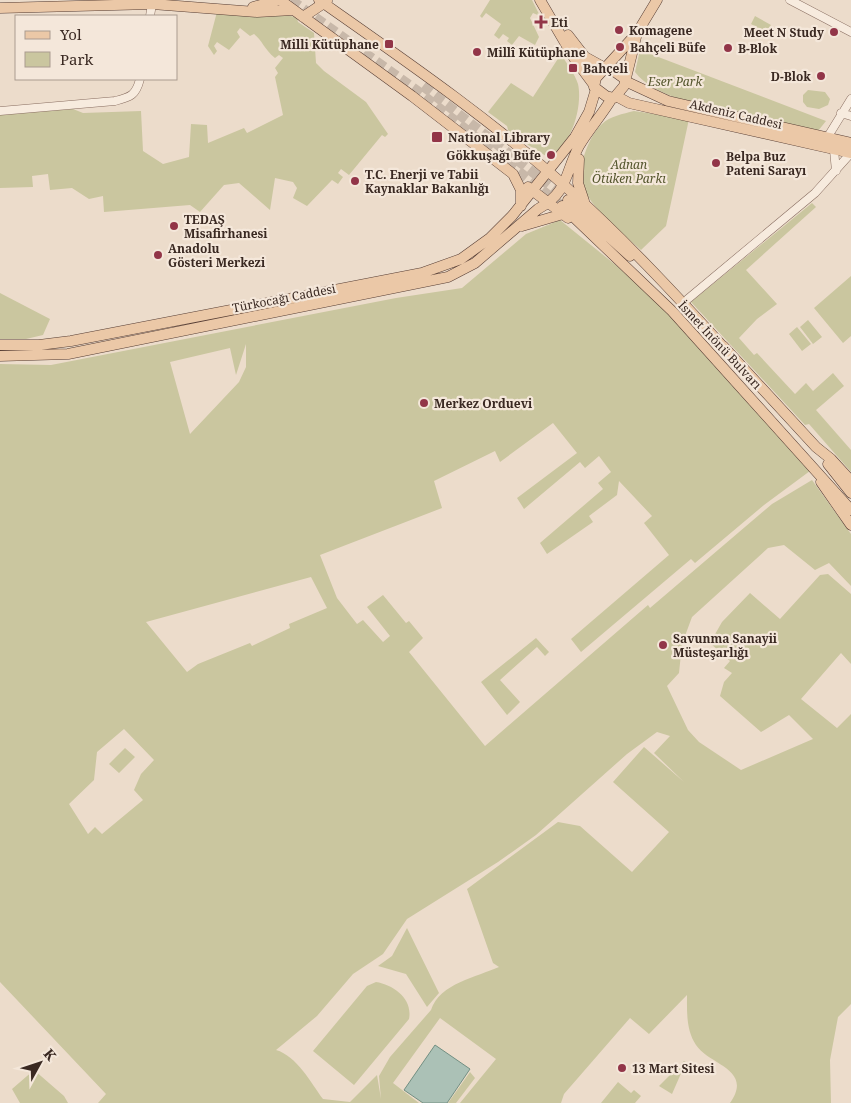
<svg xmlns="http://www.w3.org/2000/svg" width="851" height="1103" font-family="'Noto Serif',serif">
<style>
.green{fill:#cac69f;fill-rule:evenodd}
.water{fill:#abc1b6;stroke:#728f82}
.lines{fill:none;stroke-linecap:round;stroke-linejoin:round}
.major-tunnel{stroke:#c8b8a9;stroke-width:10;stroke-dasharray:10 5;stroke-linecap:butt}
.minor-casing{stroke:#886d60;stroke-width:9}
.major-casing{stroke:#563d34;stroke-width:11}
.minor{stroke:#f7ebde;stroke-width:8}
.major{stroke:#ebc8a7;stroke-width:10}
.poi-dot{fill:#923548;stroke:#f4e7da;stroke-width:2}
.labels{text-anchor:middle;dominant-baseline:central;stroke-width:4.5;stroke-linejoin:round;paint-order:stroke}
.poi-label{font-size:12px;font-weight:bold;fill:#3a2922;stroke:#f4e7da;text-anchor:start}
.park-label{font-size:12px;font-style:italic;fill:#52542b;stroke:#f4e7da}
.street-label{font-size:12px;fill:#3a2922;stroke:#f4e7da}
</style>
<rect width="100%" height="100%" fill="#ecdccb"/>
<path class="green" d="M490 0H532L540 16 533 13 530 18 539 37 535 45 519 36 512 45 507 41 509 38 503 34 499 39 494 35 501 24 486 13 482 18 480 16Z
M218 8 288 15 297 18 298 22 314 33 316 63 324 71 366 102 388 134 385 137 382 135 349 175 341 169 338 173 343 177 338 184 332 180 307 206 293 198 297 188 293 182 275 178 270 210 239 183 224 185 200 212 190 205 104 212 103 196 89 199 72 188 50 190 48 174 32 176 33 187 0 188V114L73 109 83 113 141 111 143 151 163 164 189 157 191 124 207 125 208 143 244 128 247 133 283 115 275 77 278 73 275 68 283 58 279 55 275 58C264 49 262 40 254 34L250 36 240 28 237 32 240 37 229 50 217 42 214 46 217 51 214 55 208 46Z
M755 16 771 25 766 32 751 24Z
M640 50 826 121 818 131C774 122 660 107 635 72Z
M561 54C566 63 575 74 578 84 583 106 571 151 546 156L509 133 507 126 488 112 511 83 533 97Z
M808 90 825 92 830 99 828 105 819 109 807 107 803 102V95Z
M634 111 689 119 666 226 641 250C621 232 596 213 583 188 575 172 589 135 602 124 610 116 623 114 634 111Z
M812 203 816 207 746 270 777 304 757 319 739 338 754 355 757 353 795 394 806 383 813 391 833 373 844 386 816 410 851 450V472L809 424 805 425 691 302Z
M560 220 649 292 814 468 764 505 695 563 691 559 581 652 571 639 669 555 644 523 652 516 619 481 617 495 589 516 593 522 547 554 540 543 603 489 598 483 611 472 599 456 585 468 580 462 524 509 517 498 577 453 553 423 500 462 495 451 434 481 442 508 320 555 337 598 357 624 363 620 383 642 390 636 367 607 383 595 406 623 409 621 423 638 409 652 485 746 648 605 650 608 772 504 812 480 851 534V586L829 563 815 570 784 545 768 548 692 617 682 644 679 673 667 686 688 730 699 742 741 770 813 739 789 715 761 732 720 696 724 682 732 673 724 668 730 661 710 643 722 622 750 593 780 619 820 575 828 574 851 594V664L841 653 801 699 837 728 851 714V1004L838 1017 830 1060 831 1103H730C754 1069 709 1065 696 1045 686 1030 687 1012 687 995L649 1034 630 1018 564 1094 561 1103H460L496 1059 440 1018 393 1083 419 1103H98L106 1094 0 982V364L51 365 396 298 462 288 526 234ZM246 344V367L239 382 190 434 170 362 230 348 236 375ZM311 577 327 608 289 624 290 628 252 646 250 643 198 664 187 672 146 622ZM124 729 154 760 141 774 134 790 143 800 102 834 95 827 88 834 69 804 94 780 97 752ZM657 732 670 736 654 753 684 782 644 747 613 782 669 832 632 872 580 826 558 822 467 889 493 963 499 967C477 977 440 983 431 1010L390 1057 379 1076 381 1099 377 1075 350 1102 323 1099C311 1083 297 1056 276 1050L317 1016 353 974 383 954 407 919 498 862 536 835 627 754Z
M851 276V336L843 343 814 308Z
M0 293 50 319 43 335 26 339H0Z
M808 320 822 337 813 344 800 327Z
M797 327 811 344 802 351 789 334Z
M536 638 549 652 545 656 537 647 500 680 520 702 507 715 481 682Z
M125 748 135 757 119 773 109 764Z
M407 928 439 993 427 1007 406 974 378 966 392 956Z
M376 982C394 985 413 999 409 1019L354 1085 313 1051 367 986Z
M684 1061 686 1062 672 1094 659 1086Z
M34 1070 64 1096 68 1103H20L12 1089Z
M470 1072 475 1078 456 1103H448Z
M618 1082 631 1093 634 1090 641 1096 635 1103H601Z"/>
<path class="water" d="M435 1045 470 1069 447 1103H423L404 1090Z"/>
<g class="lines">
<path class="major-tunnel" d="M291 0 419 92 562 206
M423 86 568 200"/>
<defs>
<path id="minor" d="M790 0 851 32
M150 16 152 4
M0 111 115 101C131 97 136 95 140 79
M841 113 851 116
M827 138 851 99
M834 150 836 171
M683 303 815 193 851 153"/>
<path id="major" d="M280 0 412 96 513 174 521 190V206
M319 0C403 59 489 118 566 187 623 238 675 294 727 351
M540 0 574 58 594 85
M253 7 280 0
M0 8 152 4 257 12 293 10
M303 17 327 1
M637 33 624 86 614 98 606 96 594 87 596 78 637 33 657 0
M568 35 585 57 605 68
M608 67 625 79
M625 81 668 101 851 143
M616 96 629 103 851 153
M579 159 578 183 584 201
M528 187 568 218
M568 200 630 256
M562 206 672 311 851 510
M522 226 563 214
M0 345H39L71 341 422 273 461 259 490 238 512 216 575 137 589 112 596 89
M723 346 816 447 831 459 851 481
M0 356 68 354 448 277 475 263 538 209C569 192 565 172 579 146 589 129 602 115 612 98
M828 464 851 493
M821 482 851 525"/>
</defs>
<use href="#minor" class="minor-casing"/>
<use href="#major" class="major-casing"/>
<use href="#minor" class="minor"/>
<use href="#major" class="major"/>
</g>
<g class="poi-dot">
<path d="M538.5 14.5h5v5h5v5h-5v5h-5v-5h-5v-5h5z"/>
<circle cx="619" cy="30" r="5"/>
<circle cx="834" cy="32" r="5"/>
<rect x="384" y="39" width="10" height="10" rx="2.5"/>
<circle cx="620" cy="47" r="5"/>
<circle cx="728" cy="48" r="5"/>
<circle cx="477" cy="52" r="5"/>
<rect x="568" y="63" width="10" height="10" rx="2.5"/>
<circle cx="821" cy="76" r="5"/>
<rect x="431" y="131" width="12" height="12" rx="2.5"/>
<circle cx="551" cy="155" r="5"/>
<circle cx="716" cy="163" r="5"/>
<circle cx="355" cy="181" r="5"/>
<circle cx="174" cy="226" r="5"/>
<circle cx="158" cy="255" r="5"/>
<circle cx="424" cy="403" r="5"/>
<circle cx="663" cy="645" r="5"/>
<circle cx="622" cy="1068" r="5"/>
</g>
<g class="labels">
<g class="poi-label">
<text x="551" y="22">Eti</text>
<text x="629" y="30">Komagene</text>
<text x="824" y="32" text-anchor="end">Meet N Study</text>
<text x="379" y="44" text-anchor="end">Milli Kütüphane</text>
<text x="630" y="47">Bahçeli Büfe</text>
<text x="738" y="48">B-Blok</text>
<text x="487" y="52">Millî Kütüphane</text>
<text x="583" y="68">Bahçeli</text>
<text x="811" y="76" text-anchor="end">D-Blok</text>
<text x="448" y="137">National Library</text>
<text x="541" y="155" text-anchor="end">Gökkuşağı Büfe</text>
<text x="726" y="156">Belpa Buz<tspan x="726" dy="14">Pateni Sarayı</tspan></text>
<text x="365" y="174">T.C. Enerji ve Tabii<tspan x="365" dy="14">Kaynaklar Bakanlığı</tspan></text>
<text x="184" y="219">TEDAŞ<tspan x="184" dy="14">Misafirhanesi</tspan></text>
<text x="168" y="248">Anadolu<tspan x="168" dy="14">Gösteri Merkezi</tspan></text>
<text x="434" y="403">Merkez Orduevi</text>
<text x="673" y="638">Savunma Sanayii<tspan x="673" dy="14">Müsteşarlığı</tspan></text>
<text x="632" y="1068">13 Mart Sitesi</text>
</g>
<g class="park-label">
<text x="675" y="81">Eser Park</text>
<text x="629" y="164">Adnan<tspan x="629" dy="14">Ötüken Parkı</tspan></text>
</g>
<g class="street-label">
<text transform="translate(736 114) rotate(13)">Akdeniz Caddesi</text>
<text transform="translate(284 298) rotate(-11)">Türkocağı Caddesi</text>
<text transform="translate(720 345) rotate(47)">İsmet İnönü Bulvarı</text>
</g>
</g>
<rect x="15" y="15" width="162" height="65" fill="#f4e7da" stroke="#aa9b90"/>
<rect x="25" y="31" width="25" height="8" fill="#ebc8a7" stroke="#aa9b90"/>
<text x="60" y="40" font-size="15" fill="#3a2922">Yol</text>
<rect x="25" y="52" width="25" height="15" fill="#cac69f" stroke="#aa9b90"/>
<text x="60" y="65" font-size="15" fill="#3a2922">Park</text>
<g transform="translate(40 1063) rotate(50)" stroke="#f4e7da" stroke-width="4" paint-order="stroke">
<path d="M0-4L9 19L0 12L-9 19Z" fill="#3a2922"/>
<text y="-8" font-size="14" font-weight="bold" text-anchor="middle" fill="#3a2922">K</text>
</g>
</svg>
